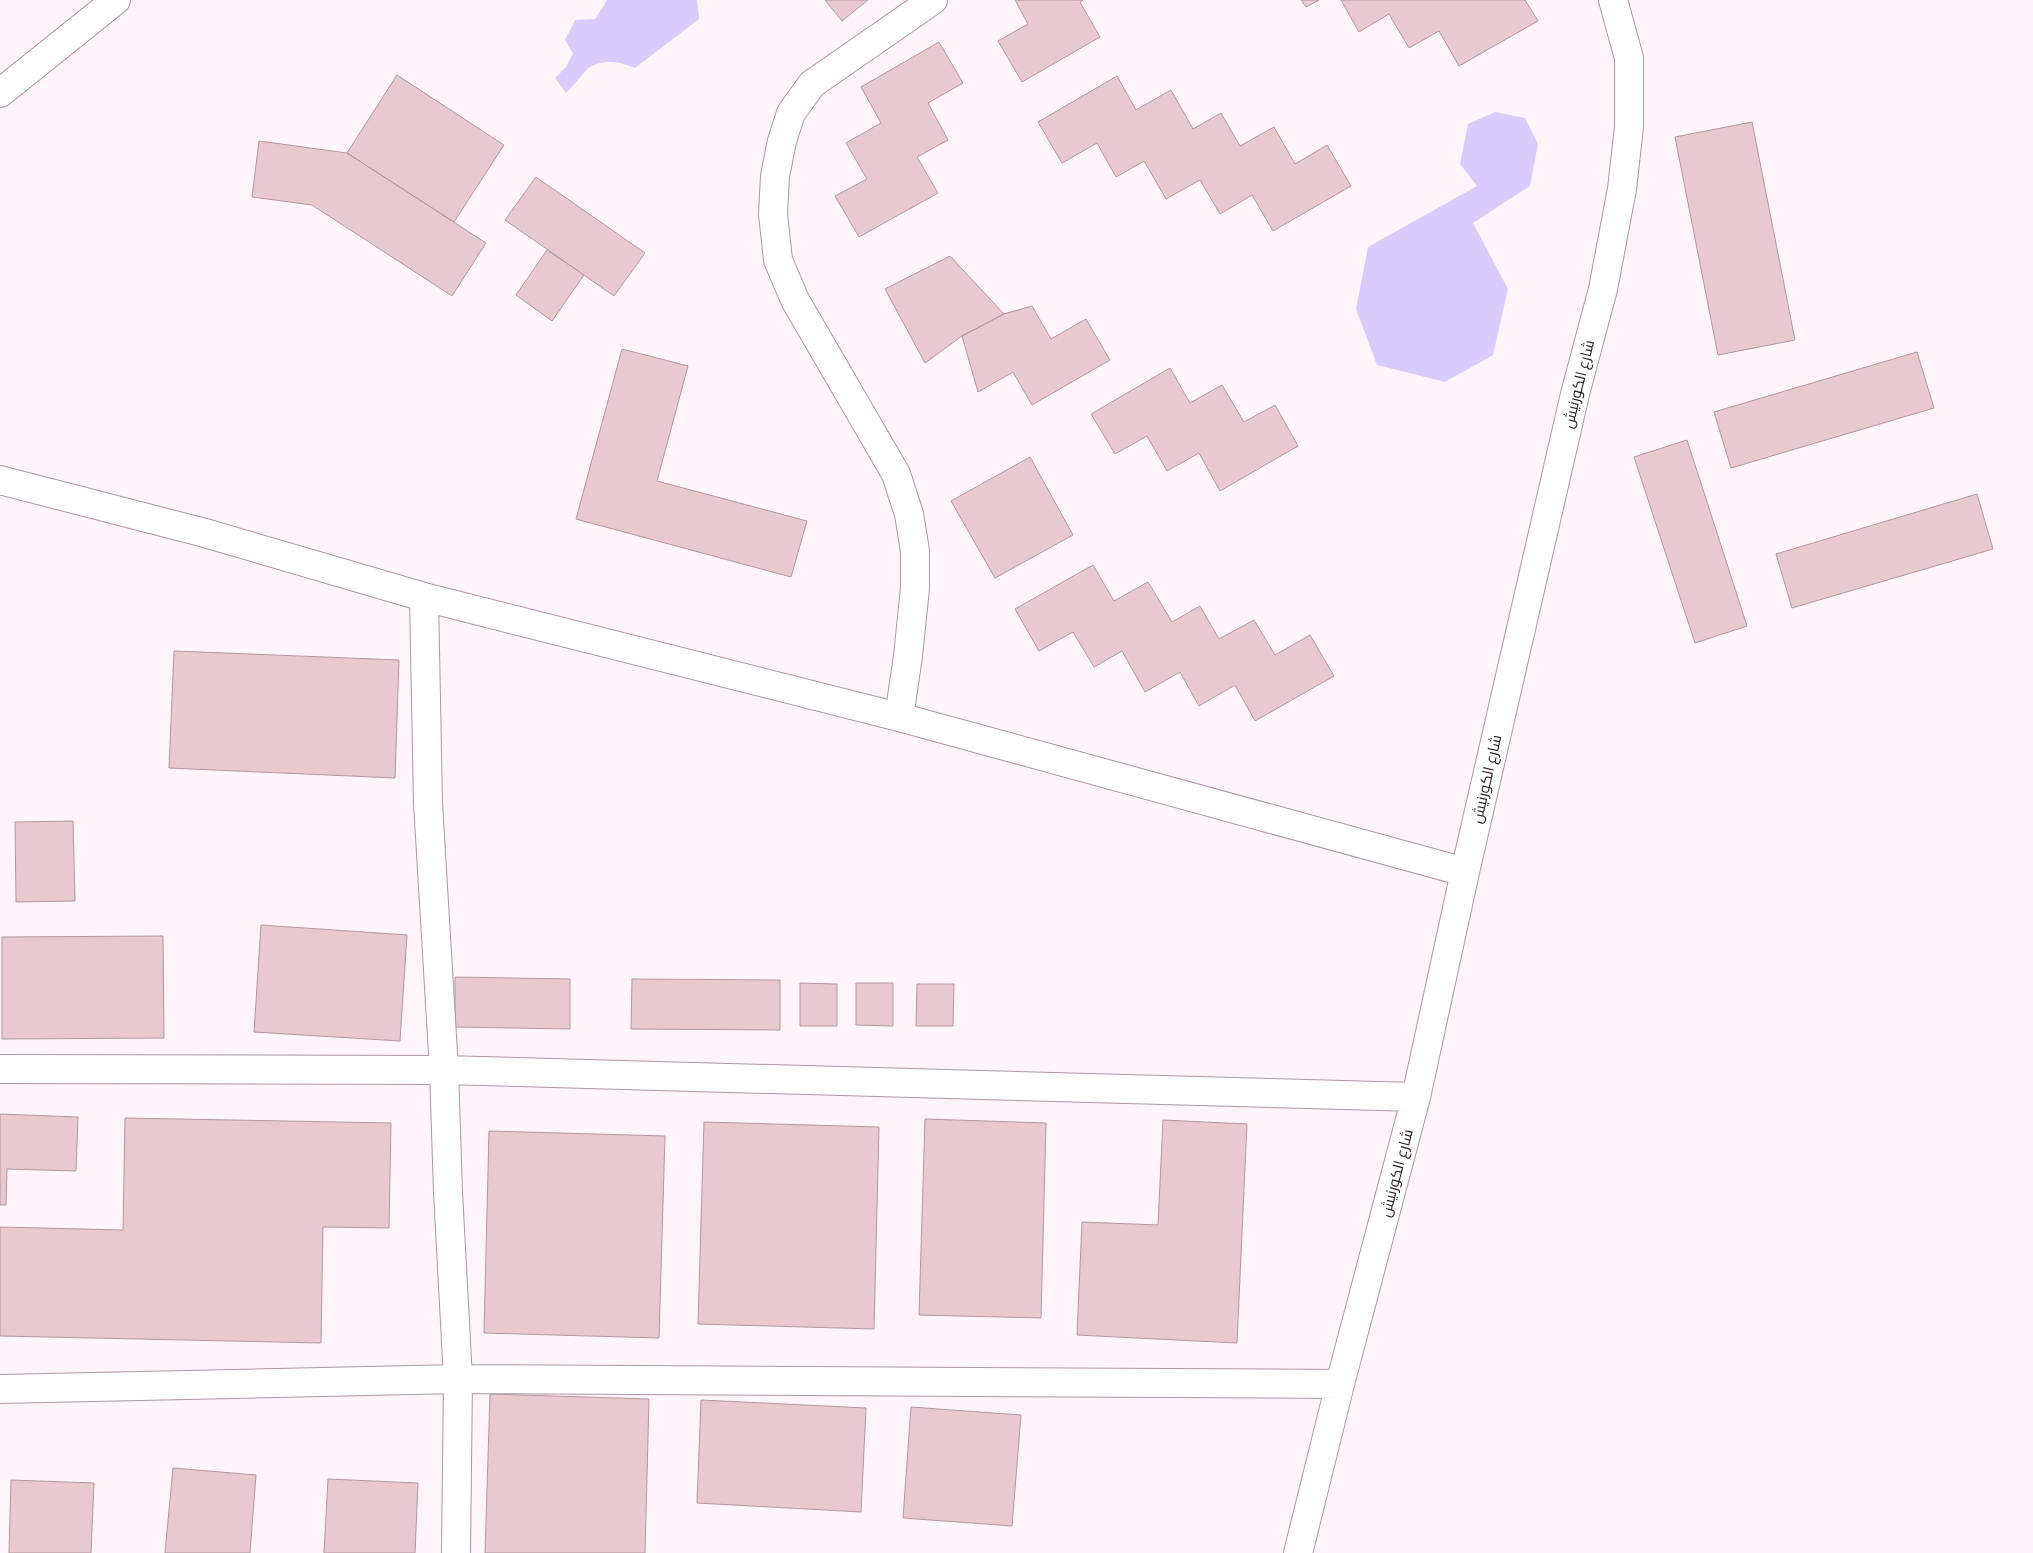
<svg xmlns="http://www.w3.org/2000/svg" width="2033" height="1553" font-family="'Source Serif 4',Cairo,serif">
<style>
.water{fill:#d8ccfc}
.building{fill:#e8c9d0;stroke:#b4969e}
.lines{fill:none;stroke-linecap:round;stroke-linejoin:round}
.minor-casing{stroke:#ae95a5;stroke-width:30}
.minor{stroke:#fff;stroke-width:28}
.labels{text-anchor:middle;dominant-baseline:central;stroke-width:5;stroke-linejoin:round;paint-order:stroke}
.street-label{font-size:15px;fill:#21181e;stroke:#fff}
</style>
<rect width="100%" height="100%" fill="#fef4fa"/>
<path class="water" d="M607 0H697L699 19 635 68C619 62 607 58 590 67 587 68 572 88 566 93L555 78 566 67 573 53 565 40 575 20 595 19Z
M1495 112 1525 118 1538 144 1530 186 1473 223 1508 289 1493 355 1445 382 1377 365 1356 309 1368 247 1477 186 1460 164 1468 124Z"/>
<path class="building" d="M825 0H868L842 21Z
M1015 0H1083L1080 2 1100 37 1022 82 998 41 1028 24Z
M1301 0H1319L1306 7Z
M1341 0H1525L1538 21 1459 66 1439 31 1409 48 1389 14 1359 32Z
M939 42 963 83 928 103 948 140 917 157 938 193 859 237 835 196 867 179 846 143 881 123 861 87Z
M397 75 504 145 454 222 347 153Z
M1117 76 1136 110 1171 90 1193 129 1221 113 1240 146 1274 127 1295 164 1327 145 1351 186 1273 231 1252 195 1220 214 1200 180 1166 199 1144 161 1116 177 1097 143 1062 163 1038 122Z
M1752 122 1795 340 1718 355 1675 137Z
M259 141 347 153 486 243 452 296 312 205 252 197Z
M536 177 645 253 614 296 505 220Z
M547 250 584 275 552 321 516 295Z
M950 256 1004 314 962 336 925 363 885 289Z
M1032 306 1051 339 1086 319 1110 360 1032 405 1013 372 978 392 962 336 1004 314Z
M622 349 688 366 657 481 807 521 791 577 576 519Z
M1917 352 1934 408 1731 468 1714 412Z
M1170 368 1190 403 1222 385 1244 422 1275 405 1298 446 1220 491 1199 453 1167 471 1147 436 1115 454 1091 414Z
M1687 440 1747 626 1695 643 1634 457Z
M1030 457 1073 535 995 578 951 501Z
M1977 494 1993 549 1792 608 1776 554Z
M1093 565 1114 601 1148 582 1172 622 1200 606 1219 639 1254 620 1275 655 1310 635 1334 676 1255 721 1235 685 1199 706 1180 672 1145 692 1122 651 1094 667 1073 632 1039 651 1015 609Z
M174 651 399 660 395 778 169 768Z
M73 821 75 901 16 902 15 822Z
M261 925 407 935 400 1041 254 1032Z
M163 936 164 1038 2 1039V937Z
M455 977 570 979V1029L455 1027Z
M632 979 780 980V1030L631 1029Z
M800 983 837 984V1026H800Z
M856 983H893V1026L856 1025Z
M917 984H954L953 1026H916Z
M0 1114 78 1117 76 1171 7 1169 6 1205H0Z
M125 1118 391 1123 389 1228 323 1227 321 1343 0 1336V1227L123 1230Z
M925 1119 1046 1123 1041 1318 919 1315Z
M1163 1120 1247 1124 1237 1343 1077 1335 1082 1222 1158 1225Z
M704 1122 879 1127 874 1329 698 1324Z
M489 1131 665 1136 659 1338 484 1333Z
M490 1394 649 1399 645 1553H485Z
M701 1400 866 1408 861 1512 697 1503Z
M911 1407 1021 1415 1012 1526 903 1518Z
M173 1468 256 1475 250 1553H165Z
M328 1479 418 1483 415 1553H324Z
M11 1480 94 1483 91 1553H9Z"/>
<g class="lines">
<defs>
<path id="minor" d="M0 93 116 0
M0 480 205 533 424 597 899 717 1465 872
M424 597 428 803 444 1070 448 1192 458 1379 456 1553
M899 717 908 656 915 588V551L909 514 896 474 795 300 778 260 773 214 775 176 782 141 791 113 812 84 933 0
M0 1069 444 1070 1416 1097
M0 1389 458 1379 1340 1384
M1298 1553 1340 1384 1416 1097 1465 872 1575 394 1603 289 1622 189 1629 127V58L1613 0"/>
</defs>
<use href="#minor" class="minor-casing"/>
<use href="#minor" class="minor"/>
</g>
<g class="labels">
<g class="street-label">
<text transform="translate(1578 384) rotate(-76)">شارع الكورنيش</text>
<text transform="translate(1486 779) rotate(-77)">شارع الكورنيش</text>
<text transform="translate(1396 1173) rotate(-75)">شارع الكورنيش</text>
</g>
</g>
</svg>
